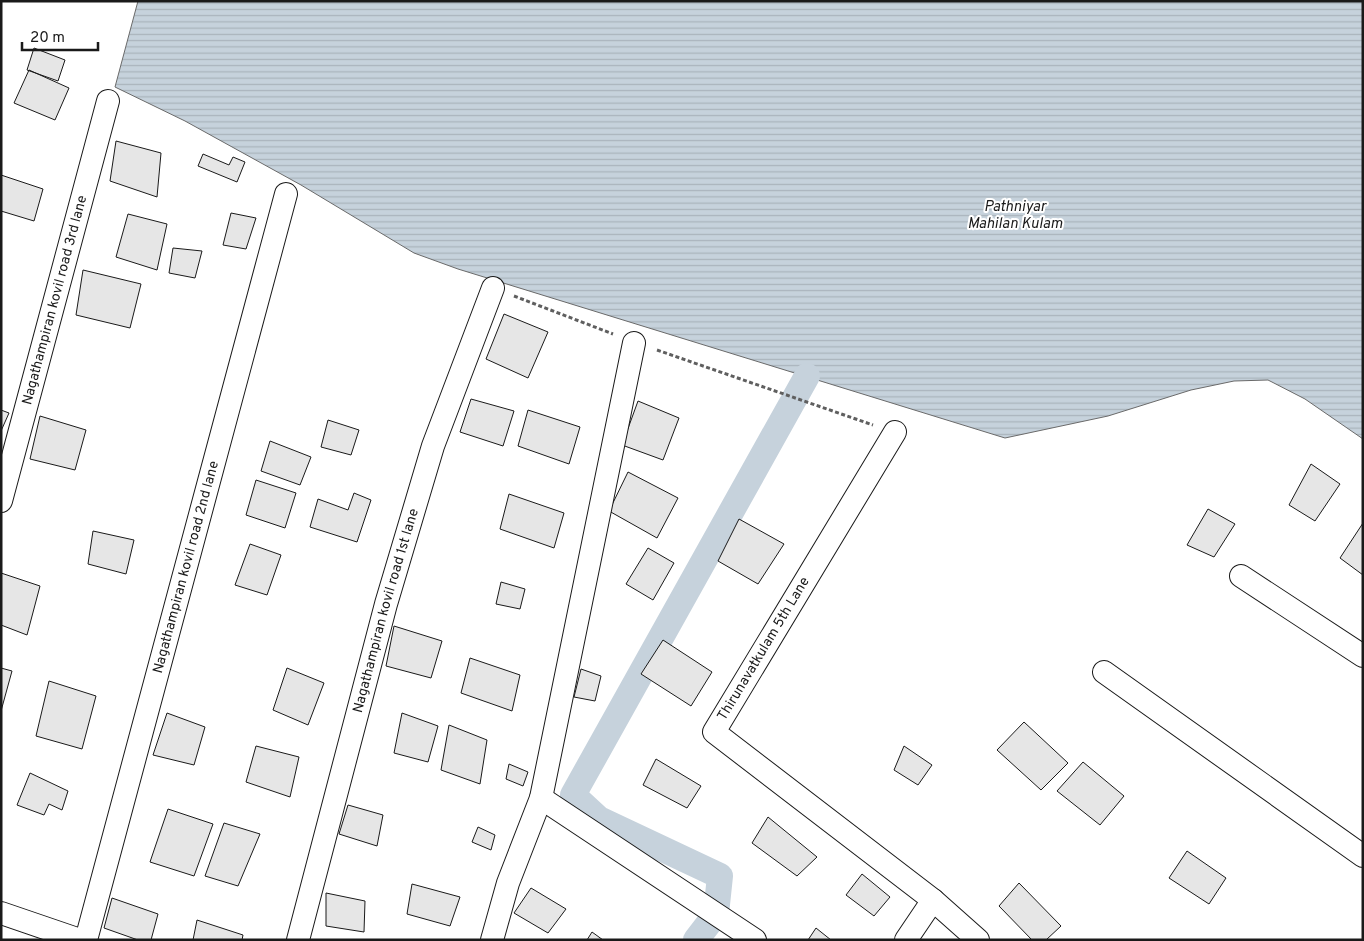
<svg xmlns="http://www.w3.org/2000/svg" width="1364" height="941" font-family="Overpass,sans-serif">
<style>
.water{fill:url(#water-rules);stroke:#6a6a6a}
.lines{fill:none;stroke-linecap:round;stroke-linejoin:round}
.canal{stroke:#c6d2dc;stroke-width:26}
.building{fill:#e6e6e6;stroke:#1a1a1a}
.minor-casing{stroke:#1a1a1a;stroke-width:24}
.path{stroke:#5f5f5f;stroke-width:3;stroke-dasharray:4 2.5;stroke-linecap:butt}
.minor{stroke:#fff;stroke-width:22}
.labels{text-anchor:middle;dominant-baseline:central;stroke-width:4;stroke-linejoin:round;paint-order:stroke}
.street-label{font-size:14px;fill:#1a1a1a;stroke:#fff}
.water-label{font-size:15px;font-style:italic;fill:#1a1a1a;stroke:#fff}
</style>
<defs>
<pattern id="water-rules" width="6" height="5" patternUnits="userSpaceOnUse" patternTransform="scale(1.25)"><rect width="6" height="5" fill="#c6d2dc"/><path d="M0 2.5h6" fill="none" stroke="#aab4bc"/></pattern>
</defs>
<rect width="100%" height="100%" fill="#fff"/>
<path class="water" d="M138 1H1363V439L1305 399 1268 380 1234 381 1191 390 1108 416 1005 438 458 269 414 253 301 185 185 121 115 87Z"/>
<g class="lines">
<path class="canal" d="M696 940 716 914 720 876 599 819 573 795 807 376"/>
</g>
<path class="building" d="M34 48 65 60 58 81 27 70Z
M29 70 69 88 55 120 14 103Z
M116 141 161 153 157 197 110 181Z
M203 154 229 165 233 157 245 162 237 182 198 166Z
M1 175 43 189 34 221 1 211Z
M231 213 256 218 246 249 223 245Z
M128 214 167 224 157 270 116 257Z
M173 248 202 251 195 278 169 273Z
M83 270 141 284 130 328 76 315Z
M504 314 548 332 528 378 486 359Z
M471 399 514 411 503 446 460 432Z
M638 401 679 418 663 460 622 445Z
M1 410 9 413 1 431Z
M528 410 580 427 569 464 518 446Z
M40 416 86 430 75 470 30 459Z
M328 420 359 430 351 455 321 447Z
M270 441 311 457 300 485 261 471Z
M1311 464 1340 484 1315 521 1289 505Z
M628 472 678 498 657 538 609 511Z
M256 480 296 493 285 528 246 515Z
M354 493 371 500 357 542 310 527 318 499 348 510Z
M509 494 564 513 554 548 500 529Z
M1208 509 1235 524 1214 557 1187 545Z
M739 519 784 544 758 584 718 561Z
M1363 523V575L1340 558Z
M93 531 134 540 126 574 88 564Z
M250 544 281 555 267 595 235 585Z
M648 548 674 563 653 600 626 584Z
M1 573 40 586 27 635 1 625Z
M501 582 525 589 520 609 496 604Z
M394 626 442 641 431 678 386 666Z
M663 640 712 672 691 706 641 674Z
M470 658 520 675 512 711 461 693Z
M1 668 12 671 1 711Z
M287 668 324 683 308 725 273 710Z
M581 669 601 676 595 701 574 697Z
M49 681 96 696 82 749 36 736Z
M167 713 205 727 194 765 153 755Z
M402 713 438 726 428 762 394 753Z
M1024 722 1068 763 1041 790 997 750Z
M449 725 487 740 480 784 441 770Z
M256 746 299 757 290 797 246 782Z
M904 746 932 765 918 785 894 770Z
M656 759 701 786 687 808 643 785Z
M1083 762 1124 796 1100 825 1057 791Z
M509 764 528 772 523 786 506 779Z
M30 773 68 791 62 810 49 804 44 815 17 805Z
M348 805 383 815 377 846 339 834Z
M168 809 213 824 194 876 150 862Z
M768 817 817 857 797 876 752 843Z
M224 823 260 834 238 886 205 876Z
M478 827 495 835 491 850 472 842Z
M1187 851 1226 878 1209 904 1169 878Z
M862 874 890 897 874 916 846 895Z
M1019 883 1061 926 1046 940H1032L999 906Z
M412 884 460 897 450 926 407 914Z
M531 888 566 909 548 933 514 913Z
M326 893 365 901 364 932 326 926Z
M112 898 158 914 151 940H138L104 928Z
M197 920 243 935 242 940H193Z
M816 928 831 940H808Z
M592 932 603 940H587Z"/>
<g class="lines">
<defs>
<g id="minor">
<path d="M895 432 714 732 933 900 978 940"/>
<path id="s1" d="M1 501 108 101"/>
<path d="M1241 576 1363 656"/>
<path d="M1104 672 1363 856"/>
<path d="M541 798 755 940"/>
<path d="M1 913 80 940"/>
<path id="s2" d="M86 940 286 194"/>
<path id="s3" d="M298 940 386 604 433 446 493 288"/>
<path d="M492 940 508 883 541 798 634 343"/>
<path d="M906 940 933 900"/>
</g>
</defs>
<use href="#minor" class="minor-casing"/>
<path class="path" d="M514 296 613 334
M657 350 873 425"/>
<use href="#minor" class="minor"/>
</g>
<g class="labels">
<g class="street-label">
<text stroke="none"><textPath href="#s1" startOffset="208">Nagathampiran kovil road 3rd lane</textPath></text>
<text stroke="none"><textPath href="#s2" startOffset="386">Nagathampiran kovil road 2nd lane</textPath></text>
<text stroke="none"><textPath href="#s3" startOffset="341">Nagathampiran kovil road 1st lane</textPath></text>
<text transform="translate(764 649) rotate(-59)">Thirunavatkulam 5th Lane</text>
</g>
<g class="water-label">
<text x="1015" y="207">Pathniyar<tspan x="1015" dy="17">Mahilan Kulam</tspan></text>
</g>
</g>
<rect width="1364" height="941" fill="none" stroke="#1a1a1a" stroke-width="5"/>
<path d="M22 42v8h76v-8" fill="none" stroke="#1a1a1a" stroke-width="2.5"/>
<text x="30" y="42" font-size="15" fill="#1a1a1a" stroke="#ffffff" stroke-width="4" paint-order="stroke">20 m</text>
</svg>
